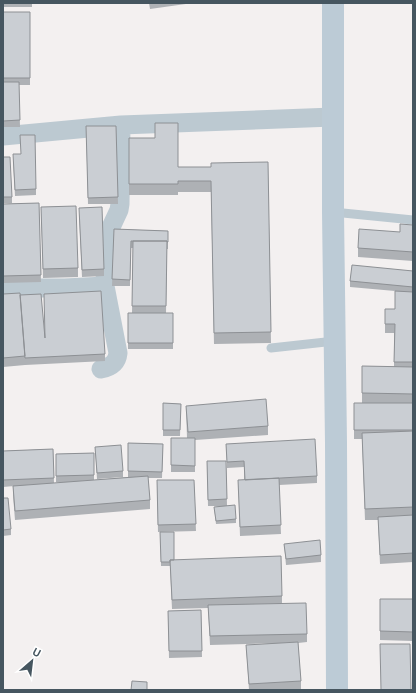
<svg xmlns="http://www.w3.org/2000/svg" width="416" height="693" font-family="Ubuntu,sans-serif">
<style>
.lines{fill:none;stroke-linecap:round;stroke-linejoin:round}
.service{stroke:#bcc9d1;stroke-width:9}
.minor{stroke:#bcc9d1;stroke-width:19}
.secondary{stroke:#bccbd6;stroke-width:22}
.wall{fill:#aeb1b5}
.building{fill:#caced3;stroke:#8d9094}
</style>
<rect width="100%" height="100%" fill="#f3f0f0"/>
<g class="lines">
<path class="service" d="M333 212 413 220
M271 348 335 341"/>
<path class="minor" d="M3 136 121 125 333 117
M3 288H65L105 286
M101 369C111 367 117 363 118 353L105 286 106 238 119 210 120 204 121 125"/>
<path class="secondary" d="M333 3V212L336 443 337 690"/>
</g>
<path class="wall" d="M3 3H32V7H3Z
M149 3H193L150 9Z
M3 12H30V85H19L20 127H3Z
M86 126H116L118 204H88Z
M129 138 178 167H211L268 162 271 343 214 344 211 192H178V195H129Z
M3 157 12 197V203H3Z
M13 160 36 189V195L15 196Z
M39 203 41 282 3 283V204Z
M41 207 78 268V277L43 278Z
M79 214 104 269V276L82 277Z
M413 225V261L358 257V248L400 232Z
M114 229 168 231V249H167L166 313H173V349H128V313H132L133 248H131L130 286H112Z
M413 271V562L380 564 378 520H365L362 439H354V403H362V366L394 367V333H385V309H395V291L350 287V281Z
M3 294 20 295 45 333 105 354V361L25 365 3 367Z
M163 403 181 404 180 436H163Z
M186 406 268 426V435L195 440V472H171V438H187Z
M128 443 163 444 162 478H148L150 500V509L15 520 13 495V486H14L3 487V451L53 449 54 483 68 482H56V454L94 453V480L128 477Z
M226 444 317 476V483L279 485 281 534 240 536 238 480H244V467L227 468Z
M95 447 123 471V477L97 479Z
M207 461H226L227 506 236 519V523L216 524 214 507 225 506H208Z
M157 480H194L196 531 158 532Z
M3 498 11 529V535L3 536Z
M160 532 174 560 282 596V603L307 634V642L298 643 301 681V690H249L246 645 277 643 210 645 208 608 172 609 170 566H161Z
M284 544 321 555V562L286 565Z
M380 599H413V641L380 640Z
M201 610 202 657 169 658 168 611Z"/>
<path class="building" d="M3 12H30V78H3Z
M3 82H19L20 120 3 121Z
M155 123H178V167H211V163L268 162 271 332 214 333 211 181H178V184H129V138H155Z
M86 126H116L118 197 88 198Z
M20 135H35L36 189 15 190 13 154H21Z
M3 157H10L12 197H3Z
M39 203 41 275 3 276V204Z
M76 206 78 268 43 269 41 207Z
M102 207 104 269 82 270 79 208Z
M400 224 413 225V252L358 248 359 229 400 232Z
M114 229 168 231V242H167V241H131L130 280 112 279Z
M133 241H167L166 306H132Z
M352 265 413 271V287L350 281Z
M101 291 105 354 25 358 20 295 41 294 45 338 44 294Z
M395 291 413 292V362H394L395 324H385V309H395Z
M20 293 25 356 3 358V294Z
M128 313H173V343H128Z
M362 366 413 367V394L362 393Z
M266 399 268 426 188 432 186 406Z
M163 403 181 404 180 430H163Z
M354 403H413V430H354Z
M413 431V507L365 509 362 433Z
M171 438H195V466L171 465Z
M315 439 317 476 245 480 244 461 227 462 226 444Z
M128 443 163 444 162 472 128 471Z
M121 445 123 471 97 473 95 447Z
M53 449 54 478 3 480V451Z
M94 453V475L56 476V454Z
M207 461H226L227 499 208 500Z
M148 476 150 500 15 511 13 486Z
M279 478 281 525 240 527 238 480Z
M157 480H194L196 524 158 525Z
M3 498H8L11 529 3 530Z
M235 505 236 519 216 521 214 507Z
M413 515V553L380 555 378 517Z
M160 532H174V560H170V562H161Z
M320 540 321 555 286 559 284 544Z
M281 556 282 596 172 600 170 560Z
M380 599H413V632L380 631Z
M306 603 307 634 210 636 208 605Z
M201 610 202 651H169L168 611Z
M298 642 301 681 249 684 246 645Z
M380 644H410L411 690H381Z
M132 681 147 682V690H131Z"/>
<rect width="416" height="693" fill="none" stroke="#465660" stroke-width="8"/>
<g transform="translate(32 661) rotate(28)" stroke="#ffffff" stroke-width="3" paint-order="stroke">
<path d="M0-3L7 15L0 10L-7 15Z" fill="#465660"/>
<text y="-6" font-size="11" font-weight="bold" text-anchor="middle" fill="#465660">U</text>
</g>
</svg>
